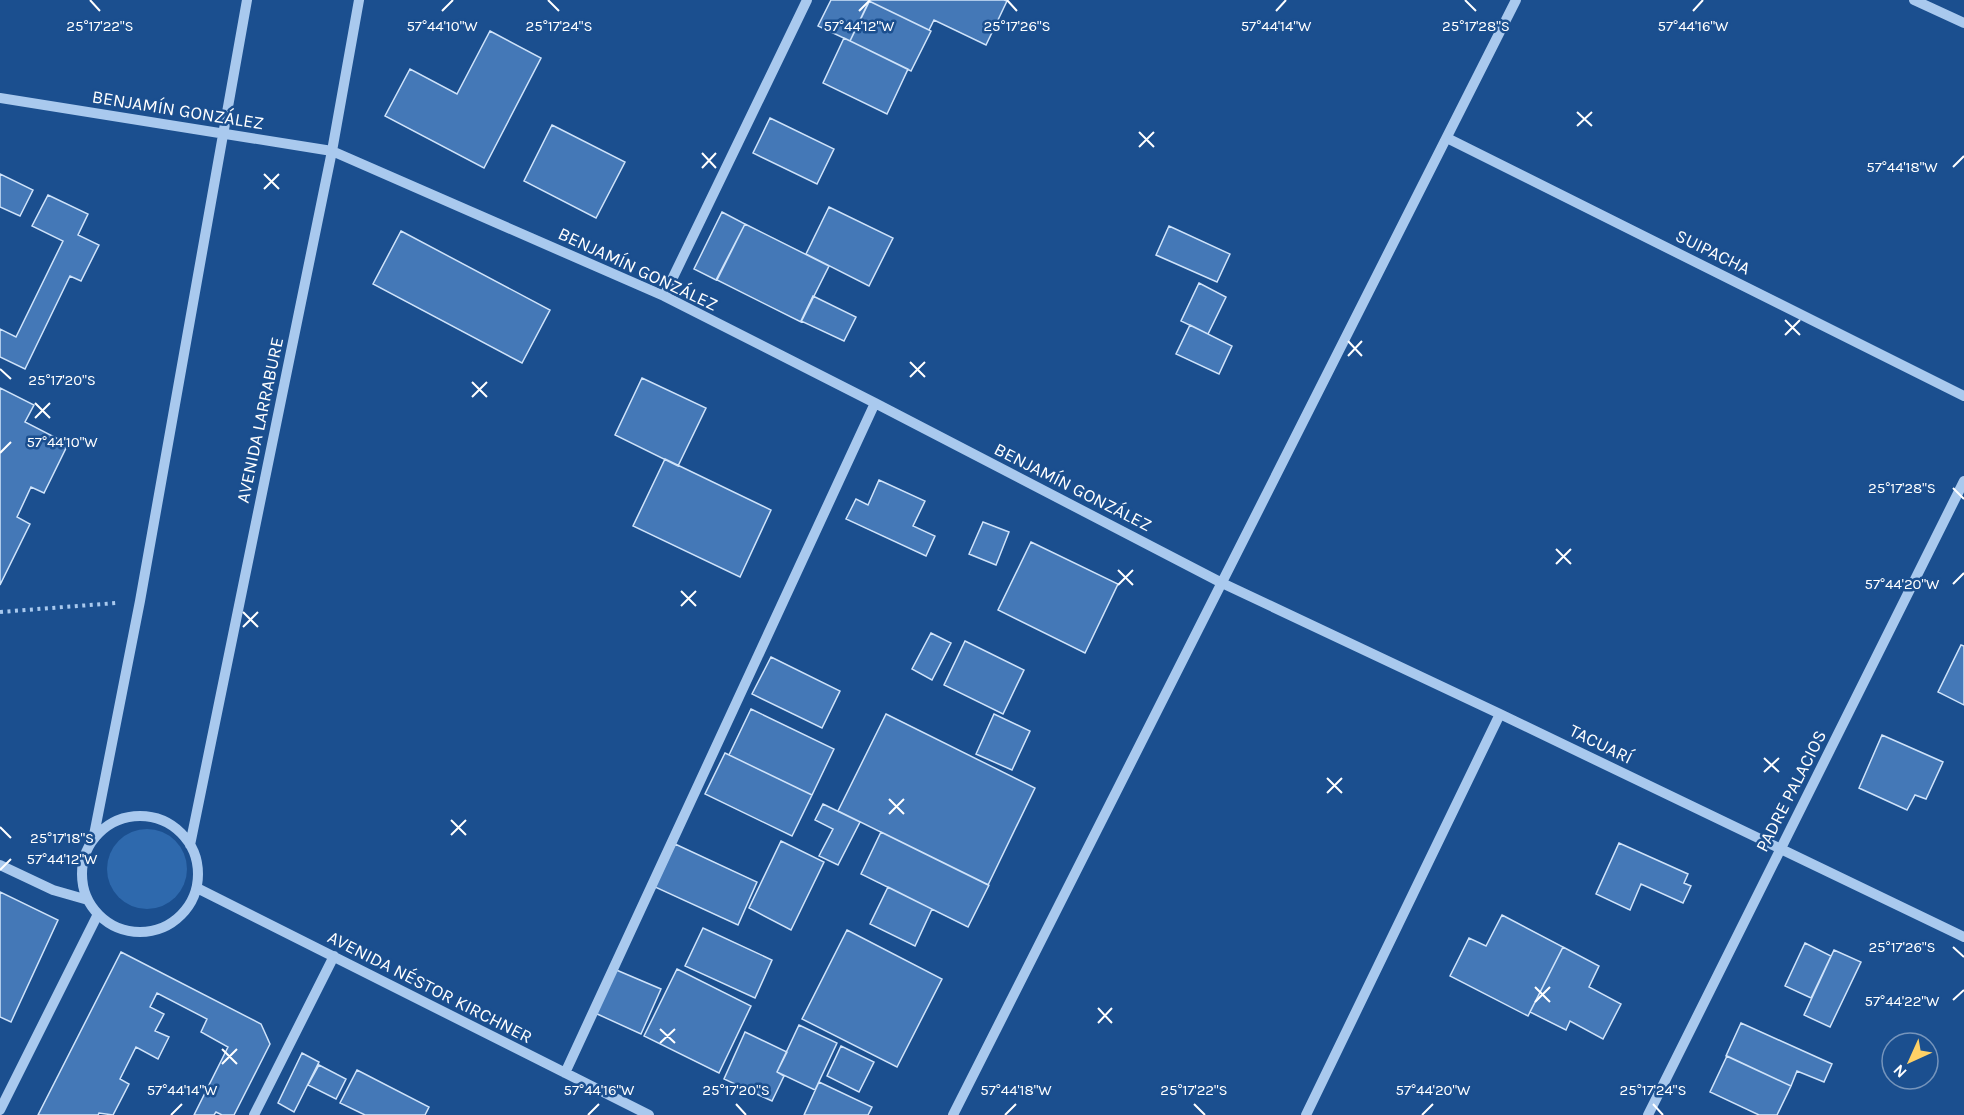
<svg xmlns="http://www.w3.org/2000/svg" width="1964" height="1115" font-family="Karla,sans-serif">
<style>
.green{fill:#2e69ad}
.building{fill:#4478b7;stroke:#cfe3fa;stroke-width:1.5}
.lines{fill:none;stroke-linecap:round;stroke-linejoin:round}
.path{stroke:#a9c9ee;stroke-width:4;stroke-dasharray:3 4.5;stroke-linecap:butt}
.minor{stroke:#a9c9ee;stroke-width:10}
.ticks{fill:none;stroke:#fff;stroke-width:2}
.labels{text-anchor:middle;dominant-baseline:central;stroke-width:5;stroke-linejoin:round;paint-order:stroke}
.street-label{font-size:18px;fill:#fff;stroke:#1b4f8f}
.ticks-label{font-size:15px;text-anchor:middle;fill:#fff;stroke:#1b4f8f;stroke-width:5;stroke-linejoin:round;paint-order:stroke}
</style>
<rect width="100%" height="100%" fill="#1b4f8f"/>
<path class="green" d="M107 869a40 40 0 1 1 80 0a40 40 0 1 1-80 0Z"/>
<path class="building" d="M831 0H870L850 41 818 26Z
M870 0H1004L1007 1 986 45 934 20 929 30 869 1Z
M869 1 931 31 911 71 850 41Z
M490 31 541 58 484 168 385 116 410 69 457 94Z
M844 38 908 69 887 114 823 83Z
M770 118 834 149 817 184 753 153Z
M552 125 625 162 596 218 524 181Z
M0 174 33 190 20 216 0 207Z
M48 195 88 214 78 235 99 245 81 281 70 276 25 369 0 357V329L16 337 63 241 32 226Z
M829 207 893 238 869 286 806 254Z
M722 212 745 224 716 280 694 269Z
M745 224 829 266 801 322 717 280Z
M1169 226 1230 254 1217 282 1156 255Z
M401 231 550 310 522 363 373 284Z
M1199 283 1226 297 1208 334 1181 321Z
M813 296 856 317 844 341 801 321Z
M1190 325 1232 346 1219 374 1176 354Z
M642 378 706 408 678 466 615 435Z
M0 388 34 405 25 422 68 444 44 493 31 487 17 517 30 524 0 585Z
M665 459 771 510 740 577 633 526Z
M879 480 925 501 913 526 935 536 926 556 846 519 856 499 868 505Z
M983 522 1009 532 996 565 969 554Z
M1031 542 1118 584 1085 653 998 610Z
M931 633 951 643 932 680 912 669Z
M965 641 1024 670 1003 714 944 685Z
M1961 645 1964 646V705L1938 692Z
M771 657 840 691 822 728 752 694Z
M751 709 834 749 812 795 729 755Z
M886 714 1035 788 988 885 838 811Z
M994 714 1030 731 1012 770 976 754Z
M1882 735 1943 762 1926 799 1915 795 1907 810 1859 788Z
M725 753 812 795 792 836 705 794Z
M823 804 860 822 838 865 819 856 833 829 815 820Z
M881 832 989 885 968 927 861 874Z
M781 841 824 862 791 930 749 908Z
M1619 843 1688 874 1684 883 1691 886 1683 903 1641 884 1630 910 1596 894Z
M675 844 757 882 738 925 655 887Z
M888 887 932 909 915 946 870 924Z
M0 892 58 920 11 1022 0 1017Z
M1502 915 1563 947 1528 1016 1450 976 1469 938 1486 946Z
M703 928 772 960 755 998 685 966Z
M847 930 942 979 897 1067 802 1019Z
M1805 943 1831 956 1811 998 1785 986Z
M1563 947 1599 966 1589 987 1621 1004 1603 1039 1570 1021 1566 1030 1530 1012Z
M1834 950 1861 962 1830 1027 1804 1015Z
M121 952 261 1024 270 1044 234 1115H222L216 1112 214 1115H194L228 1047 201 1032 207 1019 157 993 150 1007 164 1014 155 1031 169 1037 158 1059 136 1047 120 1079 129 1084 113 1115 99 1113 98 1115H38Z
M614 969 661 989 641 1034 595 1013Z
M677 969 751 1006 719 1073 644 1036Z
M1741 1023 1832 1064 1824 1082 1797 1071 1791 1086 1726 1056Z
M799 1025 837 1043 815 1090 777 1072Z
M745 1032 787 1052 777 1072 784 1076 772 1101 724 1079Z
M841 1046 874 1062 859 1092 827 1076Z
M302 1053 319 1062 294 1112 278 1103Z
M1727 1056 1791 1086 1777 1115H1759L1710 1092Z
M319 1065 346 1079 336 1099 308 1085Z
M357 1070 429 1107 425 1115H365L340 1103Z
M819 1082 872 1107 868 1115H804Z"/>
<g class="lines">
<path class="path" d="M0 612 116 603"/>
<path class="minor" d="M1914 0 1964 23
M0 98 332 151 664 296 875 403 1222 583 1500 714 1964 937
M1447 138 1964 396
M664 296 807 0
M82 874a58 58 0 1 1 116 0a58 58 0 1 1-116 0Z
M93 840 140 601 247 0
M190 845 332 151 359 0
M0 865 53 890 88 900
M197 888 649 1115
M565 1073 875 403
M0 1110 98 914
M254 1115 334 956
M953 1115 1516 0
M1306 1115 1500 714
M1648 1115 1964 481"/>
</g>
<path class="ticks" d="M90 0 100 11M548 0 559 11M1007 0 1017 11M1465 0 1476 11M442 11 453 0M859 11 870 0M1276 11 1286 0M1693 11 1703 0M1577 112 1592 126M1577 126 1592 112M1139 132 1154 147M1139 147 1154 132M702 153 716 168M1953 167 1964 156M702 168 716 153M264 174 279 189M264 189 279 174M1785 320 1800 335M1785 335 1800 320M1348 341 1362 356M1348 356 1362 341M910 362 925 377M0 369 11 379M910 377 925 362M472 382 487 397M472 397 487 382M35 403 50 418M35 418 50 403M0 453 11 442M1953 488 1964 499M1556 549 1571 564M1556 564 1571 549M1118 570 1133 585M1953 584 1964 573M1118 585 1133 570M681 591 696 606M681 606 696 591M243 612 258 627M243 627 258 612M1764 758 1779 772M1764 772 1779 758M1327 778 1342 793M1327 793 1342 778M889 799 904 814M889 814 904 799M451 820 466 835M0 827 11 838M451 835 466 820M0 870 11 859M1953 947 1964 957M1535 987 1550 1002M1953 1000 1964 990M1535 1002 1550 987M1098 1008 1112 1023M1098 1023 1112 1008M660 1029 675 1043M660 1043 675 1029M222 1049 237 1064M222 1064 237 1049M736 1104 746 1115M1194 1104 1205 1115M1653 1104 1663 1115M171 1115 182 1104M588 1115 599 1104M1005 1115 1016 1104M1422 1115 1433 1104"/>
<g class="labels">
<g class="street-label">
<text transform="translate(178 110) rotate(9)">BENJAMÍN GONZÁLEZ</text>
<text transform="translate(1713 252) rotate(26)">SUIPACHA</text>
<text transform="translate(638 269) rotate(25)">BENJAMÍN GONZÁLEZ</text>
<text transform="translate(260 420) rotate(-78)">AVENIDA LARRABURE</text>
<text transform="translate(1073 487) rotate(27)">BENJAMÍN GONZÁLEZ</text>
<text transform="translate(1601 744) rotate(26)">TACUARÍ</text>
<text transform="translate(1791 791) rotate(-63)">PADRE PALACIOS</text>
<text transform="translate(430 987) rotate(27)">AVENIDA NÉSTOR KIRCHNER</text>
</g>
</g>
<g class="ticks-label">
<text x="100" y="31">25°17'22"S</text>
<text x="442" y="31">57°44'10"W</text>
<text x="559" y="31">25°17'24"S</text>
<text x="859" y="31">57°44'12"W</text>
<text x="1017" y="31">25°17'26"S</text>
<text x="1276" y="31">57°44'14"W</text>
<text x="1476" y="31">25°17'28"S</text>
<text x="1693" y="31">57°44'16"W</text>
<text x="1902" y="172">57°44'18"W</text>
<text x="62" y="385">25°17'20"S</text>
<text x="62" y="447">57°44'10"W</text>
<text x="1902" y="493">25°17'28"S</text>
<text x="1902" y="589">57°44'20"W</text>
<text x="62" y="843">25°17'18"S</text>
<text x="62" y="864">57°44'12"W</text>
<text x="1902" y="952">25°17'26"S</text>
<text x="1902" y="1006">57°44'22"W</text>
<text x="182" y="1095">57°44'14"W</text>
<text x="599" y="1095">57°44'16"W</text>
<text x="736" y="1095">25°17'20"S</text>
<text x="1016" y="1095">57°44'18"W</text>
<text x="1194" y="1095">25°17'22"S</text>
<text x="1433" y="1095">57°44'20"W</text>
<text x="1653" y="1095">25°17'24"S</text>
</g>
<g transform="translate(1910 1061) rotate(225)"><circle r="28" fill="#1b4f8f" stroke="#7695bc" stroke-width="1.5"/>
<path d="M0-4.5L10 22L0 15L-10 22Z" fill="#ffd166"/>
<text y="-9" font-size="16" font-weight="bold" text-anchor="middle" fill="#ffffff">N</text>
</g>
</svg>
